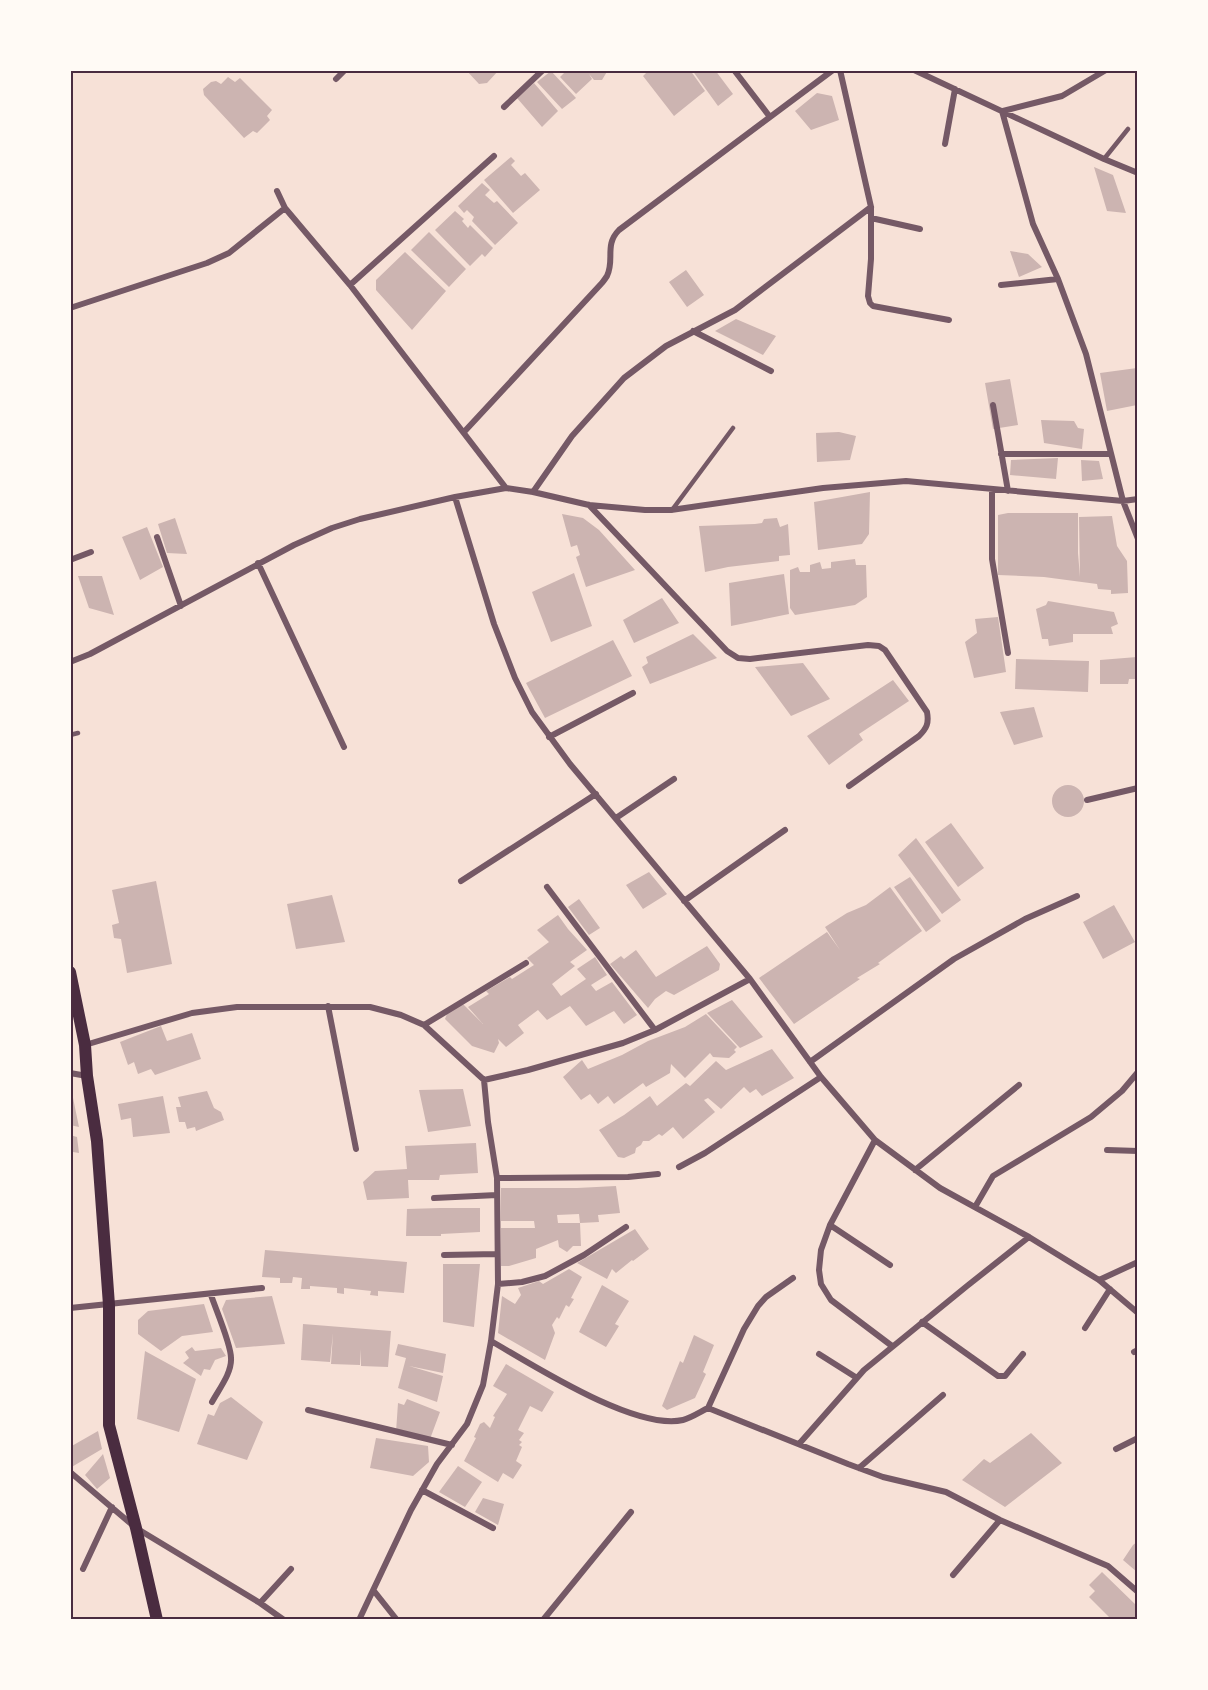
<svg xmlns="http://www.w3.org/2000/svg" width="1208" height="1690" font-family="'Fira Sans Condensed',sans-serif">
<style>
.building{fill:#ccb4b1}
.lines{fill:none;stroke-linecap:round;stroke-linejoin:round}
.service{stroke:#755966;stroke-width:4.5}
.minor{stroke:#755966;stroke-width:6}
.secondary{stroke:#4a2c40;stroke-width:12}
.neatline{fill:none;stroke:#4a2c40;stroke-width:2}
</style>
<rect width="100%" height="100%" fill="#f7e1d7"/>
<path class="building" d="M466 70H499L487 83 479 84Z
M567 70H608L602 80H594L589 74 592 79 576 94 560 77Z
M649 70H690L705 91 674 116 643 76Z
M692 70H715L733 94 718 106Z
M551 71 576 98 562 109 537 82Z
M228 77 235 82 240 78 272 110 267 116 270 120 257 133 253 131 244 138 204 95 203 89 211 82 216 81 221 84Z
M534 83 558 111 542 127 517 98Z
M817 93 832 96 839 120 811 130 795 111Z
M511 157 515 161 511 165 521 176 525 173 540 190 513 213 484 180Z
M1094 167 1113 175 1126 213 1107 211Z
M482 183 490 190 485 195 494 203 497 201 518 223 495 245 472 221 474 217 467 210 464 213 458 206Z
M455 211 464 219 462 221 468 228 470 225 493 248 485 257 482 254 470 266 435 230Z
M429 232 466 269 449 287 411 250Z
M1010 251 1028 254 1042 267 1019 277Z
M405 252 446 291 412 330 376 290V280Z
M686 270 704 295 687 307 669 282Z
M736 319 776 336 763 355 715 331Z
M1137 368V405L1107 411 1100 373Z
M1010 379 1018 425 993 429 985 383Z
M1041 420 1074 421 1078 428 1084 429 1082 449 1044 443Z
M839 432 856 436 850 460 817 462 816 433Z
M1058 458 1056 479 1010 475 1011 460Z
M1081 460 1099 461 1103 479 1082 481Z
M870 492 869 534 862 544 818 550 814 502Z
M1008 513H1078V553L1080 577 1079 517 1112 516 1117 546 1127 561 1128 593 1111 594V590L1098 589 1097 584 1044 577 998 575V515Z
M562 514 583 518 599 530 635 570 586 587 576 557 580 555 577 545 571 547Z
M175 518 187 554 167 553 158 524Z
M777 518 780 527 788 524 790 555 779 556V561L728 567 705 572 699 526 755 524 762 523 764 519Z
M147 527 163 567 140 580 122 537Z
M855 559 856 565H866L867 597 855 605 795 615 790 608V570L798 567 800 572H810V565L820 562 822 569 831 568V562Z
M574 573 592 626 551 642 532 592Z
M784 574 789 614 731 626 729 583Z
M78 576H102L114 615 89 608Z
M662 598 679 623 634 643 623 620Z
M1048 601 1114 612 1118 624 1111 627 1113 634H1073V642L1049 646 1048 639H1042L1036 609 1046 605Z
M998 617 1006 672 974 678 965 642 977 633 975 619Z
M693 634 717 658 650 684 642 667 648 663 646 657Z
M613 640 632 676 545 718 526 683Z
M1137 657V679H1129L1128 684H1100V660Z
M1016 659 1089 661 1088 692 1015 689Z
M803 663 830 699 791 716 755 667Z
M893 680 909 701 859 734 863 740 829 765 807 736Z
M1034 707 1043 737 1014 745 1000 712Z
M1052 801a16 16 0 1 1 32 0a16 16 0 1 1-32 0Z
M951 823 984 868 958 887 925 842Z
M916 838 961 900 942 914 898 855Z
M649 872 667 894 643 909 626 885Z
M910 877 941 921 926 932 894 887Z
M156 881 172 964 127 973 121 939 114 938 112 925 119 923 112 890Z
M890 887 922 931 878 963 880 964 857 978 860 979 794 1024 759 978 827 932 840 950 825 927 847 913 866 905Z
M332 895 345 942 296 949 287 904Z
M579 899 600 928 589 935 568 907Z
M1114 905 1135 942 1103 959 1083 922Z
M558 915 568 929 587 950 570 962 575 966 552 984 561 996 586 979 577 969 595 957 607 975 591 985 596 991 612 982 637 1015 624 1024 614 1011 586 1026 570 1006 547 1020 538 1010 518 1025 524 1033 506 1047 498 1039 499 1043 494 1053 472 1046 445 1019 447 1014 462 1003 483 1024 468 1007 489 994 486 991 510 977 512 979 534 965 527 958 549 942 537 930Z
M707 946 720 964 719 970 674 995 666 991 655 999 648 1008 610 964 621 956 624 959 636 950 656 977Z
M732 1000 763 1037 740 1048 707 1013Z
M706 1014 737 1047 734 1050 736 1052 729 1058 713 1057 710 1053 685 1078 671 1064 670 1073 646 1087 643 1083 614 1104 608 1096 598 1104 590 1094 581 1100 563 1077 582 1060 588 1069 622 1055 648 1041 685 1027Z
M161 1026 167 1041 192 1033 201 1059 155 1075 151 1069 138 1074 134 1062 128 1065 120 1042Z
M772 1049 794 1078 762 1096 756 1089 750 1093 744 1087 721 1109 708 1098 704 1100 715 1112 683 1139 673 1127 662 1136 659 1134 649 1141H643L641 1145 636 1148 635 1153 624 1158 618 1157 599 1130 624 1115 650 1096 657 1106 686 1083 690 1086 716 1061 726 1070Z
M463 1089 471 1126 428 1132 419 1090Z
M207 1091 214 1108 221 1112 224 1120 196 1131 195 1127 187 1129 185 1122H179L176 1107H181L178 1097Z
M70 1093H72L79 1127 70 1125Z
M163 1096 170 1133 133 1137 131 1118 121 1120 118 1104Z
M70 1135 77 1137 79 1153 73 1152V1161H70Z
M476 1143 478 1173 440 1175 439 1180H408L409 1198 367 1200 363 1182 375 1171 407 1169 405 1146Z
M616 1186 620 1213 598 1215 599 1222 580 1223 579 1214 557 1215 558 1223H580L581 1246H573L567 1252 559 1247 558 1240 536 1249V1258L509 1266H501V1228H535L534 1221H501V1188H577Z
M440 1208H480V1232L441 1234V1236H406L407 1209Z
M635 1229 649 1249 633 1261 632 1260 616 1273 612 1269 607 1279 577 1263Z
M265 1250 407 1262 404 1293 378 1291V1296L370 1295 371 1291 344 1288V1294L337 1293V1288L310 1286V1289H301L302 1278 293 1277 292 1283H280V1278L262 1277Z
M443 1264H480L474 1327 443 1322Z
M569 1269 582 1277 571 1298 574 1299 569 1307 566 1305 559 1319 557 1317 552 1325 555 1333 545 1360 498 1333 502 1296 515 1304 521 1295 518 1288 539 1281 543 1284Z
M602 1285 629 1301 615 1324 619 1326 606 1347 579 1332Z
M272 1296 285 1344 236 1348 222 1309 226 1300Z
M204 1304 213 1332 182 1336 161 1351 138 1334V1320L148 1311Z
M303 1324 391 1331 388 1367 361 1366V1349L360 1365 331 1364 333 1333 330 1362 301 1360Z
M694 1335 714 1345 703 1372 706 1374 695 1398 667 1410 662 1406 680 1361 683 1363Z
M398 1344 446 1354 443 1373 409 1366 443 1376 437 1402 398 1388 406 1358 395 1355Z
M192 1347 195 1351 221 1348 226 1356 215 1360 210 1370 204 1369 201 1376 183 1363 189 1358 185 1352Z
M145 1351 196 1379 179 1432 137 1419Z
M506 1364 554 1392 542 1412 530 1406 518 1430 524 1433 519 1440 522 1442 519 1445 522 1447 516 1461 522 1465 513 1479 503 1473 498 1482 464 1461 476 1438 474 1437 480 1424 484 1422 490 1428 495 1417 493 1416 507 1394 493 1386Z
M231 1397 263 1422 247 1460 197 1444 208 1414 214 1416 220 1403Z
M407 1399 440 1412 430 1439 396 1432 398 1403 404 1405Z
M98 1431 102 1449 70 1468V1447Z
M1031 1433 1062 1463 1005 1507 962 1480 984 1459 990 1463Z
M376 1438 428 1446 429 1462 413 1476 370 1468Z
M103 1454 110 1478 97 1489 85 1475Z
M458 1466 482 1482 465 1507 439 1492Z
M483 1498 504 1504 498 1525 475 1512Z
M1137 1542V1572L1123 1560 1133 1545Z
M1102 1572 1137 1606V1620H1112L1089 1597 1095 1591 1089 1585Z"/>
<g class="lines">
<path class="service" d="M1104 159 1128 129
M672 510 733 428
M70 735 78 733"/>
<path class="minor" d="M734 70 770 117
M840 70 871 207V259L868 296 870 303 873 306 949 320
M914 70 1104 159 1138 173
M336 79 345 70
M504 107 543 70
M1002 111 1033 224 1058 279 1086 354 1123 501 1138 539
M1003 111 1062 96 1106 70
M945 144 955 89
M277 191 285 208
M871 218 920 229
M350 285 494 156
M1001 285 1058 279
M70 308 207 263 229 253 285 208 350 285 506 488
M693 331 771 371
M993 405 1008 491
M464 432 601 284C603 282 605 279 607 276 615 260 604 245 619 230L833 70
M1001 454H1110
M992 489V559L1008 653
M533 492 572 436 624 378 666 346 735 310 871 207
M455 497 494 624 515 678 532 712 570 764 750 979 821 1077 875 1140 940 1188 1029 1237 1099 1280 1138 1313
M589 505 727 651 738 658 750 659 868 645 879 646 885 650 927 712C929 723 927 728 919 736L849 786
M157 537 181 606
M70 560 91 552
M258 563 344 747
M70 662 90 654 294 545 332 528 360 519 455 497 506 488 533 492 589 505 645 510H671L823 488 906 481 1123 501 1138 499
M549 737 633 693
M1087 800 1138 788
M616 818 674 779
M461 881 596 794
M547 887 655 1030
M684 901 785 830
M328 1006 356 1149
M424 1025 526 963
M85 1045 192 1013 237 1007H370L401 1015 424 1025 484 1080 528 1070 623 1043 655 1030 750 979
M810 1062 954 959 1025 919 1077 896
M70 1073 87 1076
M875 1140 830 1225 821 1250 819 1270 821 1284 831 1300 892 1346
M1107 1150 1138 1151
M679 1167 705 1153 821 1077
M915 1170 1019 1085
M497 1178 628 1177 658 1174
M434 1198 497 1195
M975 1207 993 1176 1091 1117 1122 1091 1138 1072
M830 1225 890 1265
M444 1255 497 1254
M1099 1280 1138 1262
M498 1284 522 1282 545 1276 584 1255 626 1227
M211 1295C216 1310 231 1344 231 1358 232 1373 219 1389 212 1402
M70 1308 262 1288
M922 1322 998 1376H1005L1023 1354
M1085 1328 1110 1289
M491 1341C533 1365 635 1431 683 1420 691 1418 700 1412 708 1408L848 1464 883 1477 946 1492 1000 1520 1108 1566 1138 1592
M1134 1352 1138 1350
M819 1354 857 1378
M708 1408 744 1329 758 1306 766 1297 793 1278
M308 1410 452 1445
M799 1444 864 1370 967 1286 1029 1237
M1116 1449 1138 1438
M859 1468 943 1395
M70 1472 136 1528 260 1603 284 1620
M422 1490 493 1528
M83 1569 112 1507
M953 1575 1000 1520
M374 1591 397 1620
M260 1603 291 1569
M359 1620 411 1510 437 1464 467 1424 483 1385 491 1341 498 1284 497 1178 488 1122 484 1080
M543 1620 631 1512"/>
<path class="secondary" d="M70 972 85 1045 87 1076 97 1141 109 1305V1425L136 1528 157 1620"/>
</g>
<rect width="1208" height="1690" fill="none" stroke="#fffaf5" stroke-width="144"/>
<rect x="72" y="72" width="1064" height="1546" class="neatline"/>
</svg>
